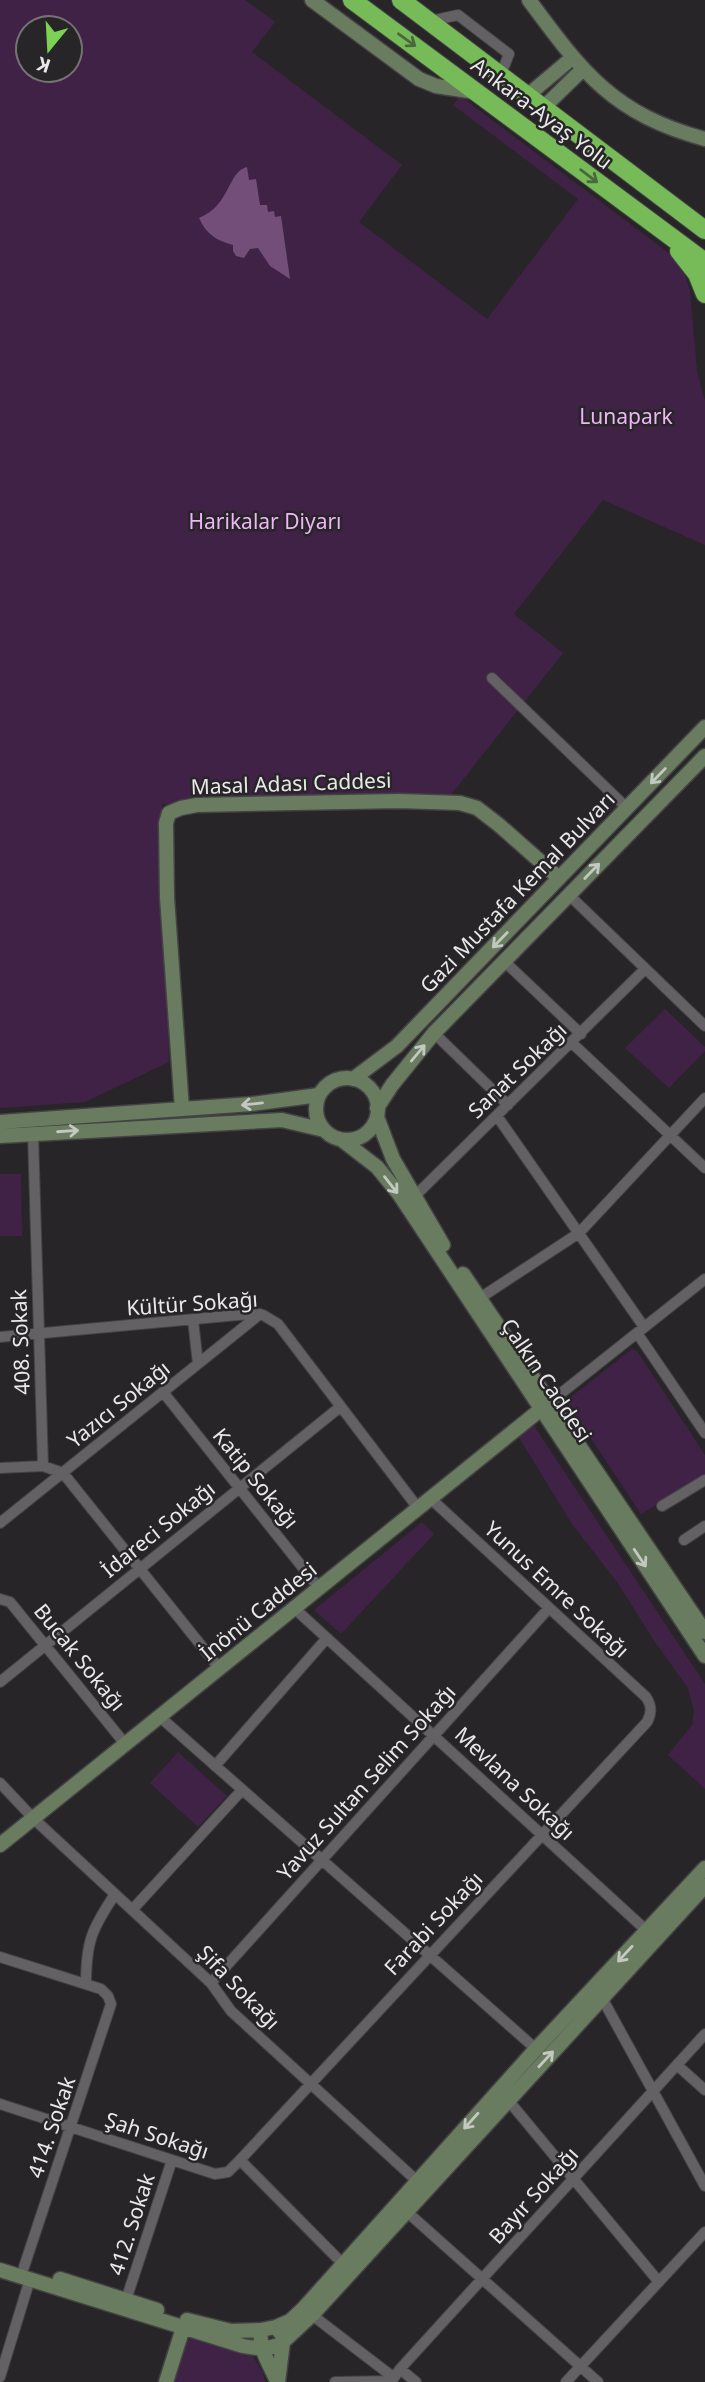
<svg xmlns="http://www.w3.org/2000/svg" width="705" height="2382" font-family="'Noto Sans',sans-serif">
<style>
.green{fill:#412247;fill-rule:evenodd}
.water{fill:#734e79}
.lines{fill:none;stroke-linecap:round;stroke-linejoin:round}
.street-casing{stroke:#444344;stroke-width:12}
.secondary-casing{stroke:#444344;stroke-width:17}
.highway-casing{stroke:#444344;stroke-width:20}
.street{stroke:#636163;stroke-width:10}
.secondary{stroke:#697c5f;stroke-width:14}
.highway{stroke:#76bb57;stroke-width:18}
.oneway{stroke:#4b683d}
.oneway2{stroke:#c3c8c0}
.labels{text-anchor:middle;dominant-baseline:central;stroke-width:5;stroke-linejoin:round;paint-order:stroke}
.street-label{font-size:21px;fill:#eae9ea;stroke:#272527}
.park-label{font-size:21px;fill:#efb5f8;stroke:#272527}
</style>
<rect width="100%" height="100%" fill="#272527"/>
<path class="green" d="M0 0H245L275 22 252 52 402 165 359 222 487 319 578 199 453 105 460 96 670 254 685 275 690 291 697 371 705 401V545L603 500 514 614 563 653 450 796 162 804 169 1062 85 1102 0 1108ZM28 28H70V70H28Z
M665 1009 705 1047V1051L669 1088 625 1048Z
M0 1174H21L22 1236H0Z
M632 1349 637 1351 705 1455V1475L641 1514 566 1401Z
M532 1423 705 1684V1789L668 1755 692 1725 694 1711 688 1688 653 1639 617 1582 572 1524 518 1436Z
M422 1522 434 1534 341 1634 314 1610Z
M178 1752 227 1796 198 1827 150 1783Z
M188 2335 253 2357 263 2373 265 2382H172Z"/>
<path class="water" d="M247 167 249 180 256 179 260 205H267L268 212 274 211 275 217 281 216 290 279 270 266 258 248 250 249 244 258 236 256 233 251V245C217 241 206 234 199 218 231 205 227 172 247 167Z"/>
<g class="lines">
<defs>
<path id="street" d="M430 21 458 15 509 54 501 74
M492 678 627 808
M569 895 705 1026
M504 961 581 1034
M434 1033 508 1105
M572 1043 705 1168
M497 1116 644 1327
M33 1134 43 1466
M414 1197 645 969
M480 1298 579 1233 705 1098
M193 1320 198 1364
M637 1333 705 1433
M0 1337 249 1314 263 1315 278 1324 418 1508
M163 1392 319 1588
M550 1402 705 1279
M0 1468 43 1466 63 1473 220 1669
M662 1506 705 1480
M0 1523 260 1314
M684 1540 705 1526
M0 1599 10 1602 126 1745
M294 1608 647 1931
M0 1682 340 1407
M160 1717 536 2049
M215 1766 327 1638
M0 1783 34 1819 211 1983 231 2011 417 2181
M132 1910 242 1790
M0 1957 101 1989 108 1996 111 2004 24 2267
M211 1983 549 1608
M86 1984C86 1941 92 1929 115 1894
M602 1998 705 2186
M677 2065 705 2090
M508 2100 659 2282
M0 2104 215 2174 228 2172 240 2160 343 2264
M240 2160 647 1722C652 1713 652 1706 646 1697L430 1498
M406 2211 598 2382
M126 2300 172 2160
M312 2315 393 2377
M400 2369 416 2382
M0 2377 30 2279
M335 2382 391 2381
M391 2382 400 2369 705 2034
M566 2382 705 2232"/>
<path id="secondary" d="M312 0 419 79 436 86 475 92
M529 0C583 73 613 114 705 139
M527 96 572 58
M543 108 583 69
M316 1109a31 31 0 1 1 62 0a31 31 0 1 1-62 0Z
M353 1079 397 1046 705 727
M377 1108 392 1085 434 1033 705 756
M182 1109 167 897 166 823 169 813 181 808 197 805 399 801 460 803 477 808 499 825 559 878
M377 1117 393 1159 443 1245
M0 1122 252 1104 319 1095
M0 1136 282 1120 324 1130
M342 1140 377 1167 399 1194 705 1656
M463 1274 705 1632
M0 1845 550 1402
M0 2270 243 2346C257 2349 271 2350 283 2342L282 2335 276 2327 261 2330C258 2348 270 2365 277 2381
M60 2279 157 2310
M187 2320 231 2331 261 2330
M276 2327 290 2321 303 2309 536 2049 705 1868
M166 2382 183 2328
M278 2382 283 2342 312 2315 705 1886"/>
<path id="highway" d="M352 0 705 262
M401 0 705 230
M679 251 697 274 705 294"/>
</defs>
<use href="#street" class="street-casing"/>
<use href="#secondary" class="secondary-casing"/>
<use href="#highway" class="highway-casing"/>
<use href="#street" class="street"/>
<use href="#secondary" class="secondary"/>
<use href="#highway" class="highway"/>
</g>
<defs><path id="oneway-shaft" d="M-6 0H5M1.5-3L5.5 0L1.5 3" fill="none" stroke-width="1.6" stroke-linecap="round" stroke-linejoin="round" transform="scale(1.75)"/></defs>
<g class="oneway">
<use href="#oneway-shaft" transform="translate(407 40) rotate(36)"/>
<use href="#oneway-shaft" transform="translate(589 176) rotate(37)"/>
</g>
<g class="oneway2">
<use href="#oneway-shaft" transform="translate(658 776) rotate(134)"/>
<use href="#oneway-shaft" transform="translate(592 871) rotate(-46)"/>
<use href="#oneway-shaft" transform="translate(500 940) rotate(134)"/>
<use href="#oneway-shaft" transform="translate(418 1053) rotate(-50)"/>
<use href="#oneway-shaft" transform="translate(252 1104) rotate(174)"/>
<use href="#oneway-shaft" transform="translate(68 1131) rotate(-4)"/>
<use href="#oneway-shaft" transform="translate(391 1185) rotate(52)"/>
<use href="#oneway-shaft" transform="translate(640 1558) rotate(56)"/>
<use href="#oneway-shaft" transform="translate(625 1954) rotate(133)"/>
<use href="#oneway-shaft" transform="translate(546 2059) rotate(-47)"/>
<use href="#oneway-shaft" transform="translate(471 2121) rotate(132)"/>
</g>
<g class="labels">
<g class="street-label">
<text transform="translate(542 113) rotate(37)">Ankara-Ayaş Yolu</text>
<text transform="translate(291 783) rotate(-2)">Masal Adası Caddesi</text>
<text transform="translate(517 892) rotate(-46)">Gazi Mustafa Kemal Bulvarı</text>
<text transform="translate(517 1070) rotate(-44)">Sanat Sokağı</text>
<text transform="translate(192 1303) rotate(-4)">Kültür Sokağı</text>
<text transform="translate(20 1342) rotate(-92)">408. Sokak</text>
<text transform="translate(547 1380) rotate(56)">Çalkın Caddesi</text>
<text transform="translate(118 1404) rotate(-39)">Yazıcı Sokağı</text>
<text transform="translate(256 1478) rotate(51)">Katip Sokağı</text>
<text transform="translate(158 1529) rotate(-39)">İdareci Sokağı</text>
<text transform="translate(557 1589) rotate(43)">Yunus Emre Sokağı</text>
<text transform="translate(258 1611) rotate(-39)">İnönü Caddesi</text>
<text transform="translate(80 1657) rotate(51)">Bucak Sokağı</text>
<text transform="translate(366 1782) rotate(-48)">Yavuz Sultan Selim Sokağı</text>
<text transform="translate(515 1783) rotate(43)">Mevlana Sokağı</text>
<text transform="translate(433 1923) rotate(-47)">Farabi Sokağı</text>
<text transform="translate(239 1987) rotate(46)">Şifa Sokağı</text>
<text transform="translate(51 2127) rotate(-71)">414. Sokak</text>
<text transform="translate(157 2135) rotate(18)">Şah Sokağı</text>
<text transform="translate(533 2195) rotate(-48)">Bayır Sokağı</text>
<text transform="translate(131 2224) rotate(-72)">412. Sokak</text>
</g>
<g class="park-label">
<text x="626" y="416">Lunapark</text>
<text x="265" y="521">Harikalar Diyarı</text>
</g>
</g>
<g transform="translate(49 49) rotate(198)"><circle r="33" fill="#272527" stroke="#757375" stroke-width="2"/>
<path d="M0-5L12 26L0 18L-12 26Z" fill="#7dd154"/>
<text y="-10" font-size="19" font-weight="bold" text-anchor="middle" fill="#eae9ea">K</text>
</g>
</svg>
